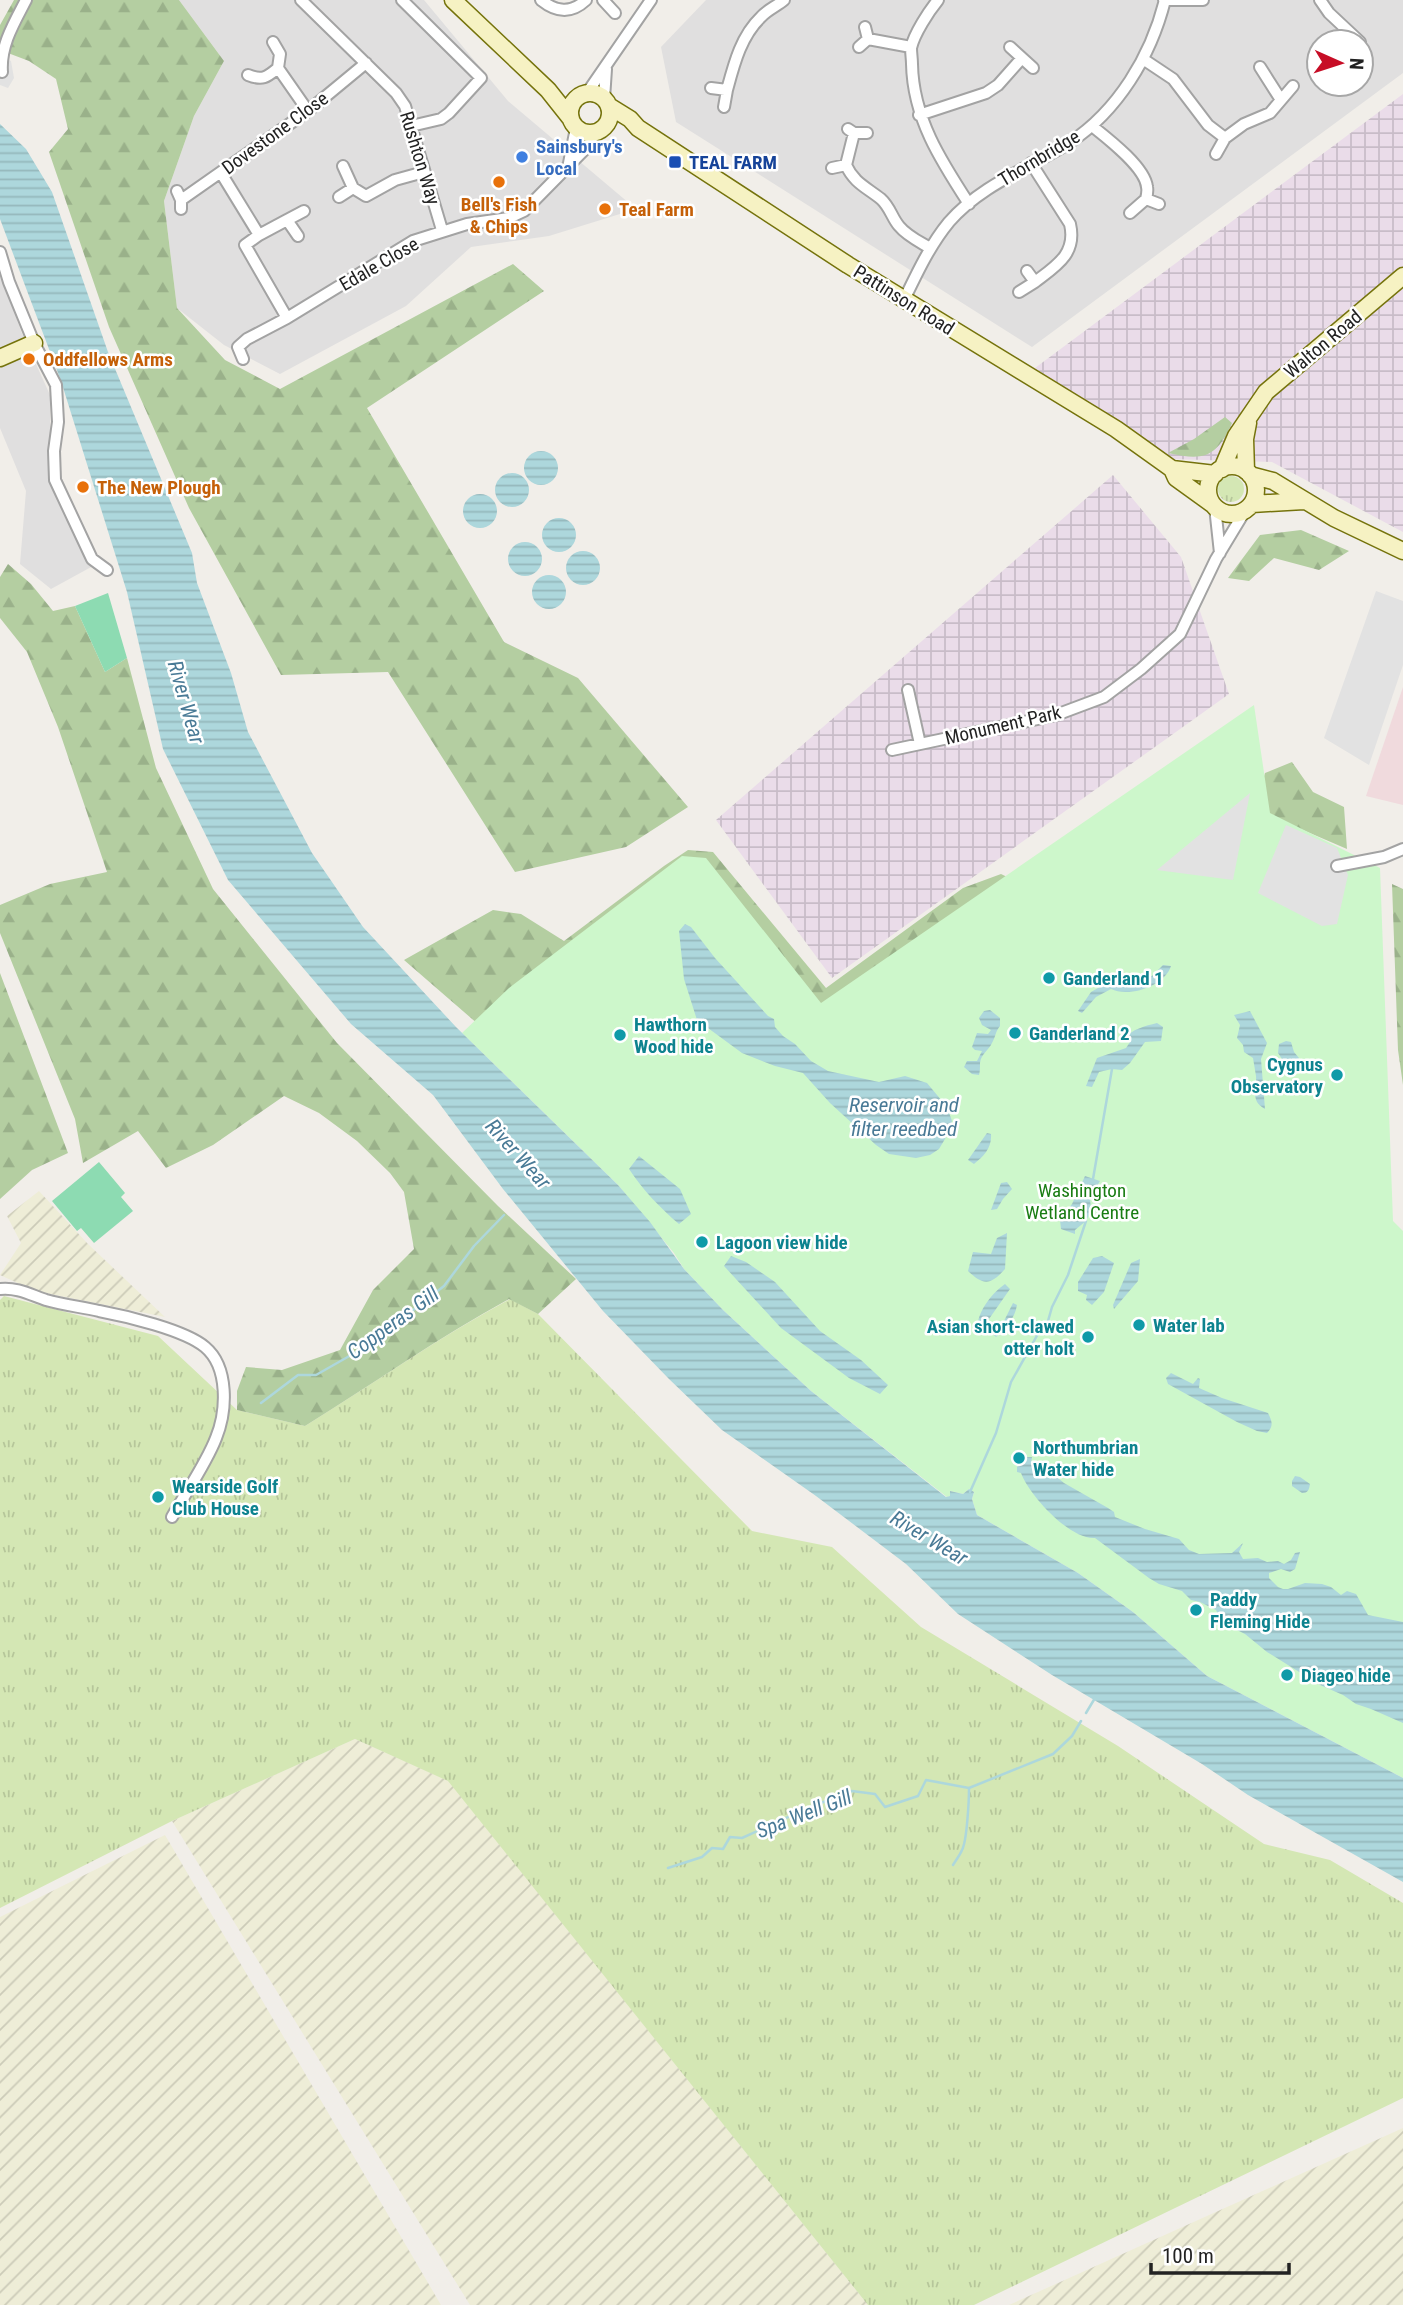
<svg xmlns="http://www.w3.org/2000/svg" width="1403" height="2305" font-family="'Roboto Condensed',sans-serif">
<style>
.residential{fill:#e0dfdf;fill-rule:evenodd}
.commercial{fill:#f0dadd}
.industrial{fill:url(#industrial-grid)}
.farmland{fill:url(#farmland-furrows)}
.grass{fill:url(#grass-tufts)}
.forest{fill:url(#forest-firs)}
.park{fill:#cdf7cb}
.pitch{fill:#8ddbb2}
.parking{fill:#e2e2e2}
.water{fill:url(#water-rules)}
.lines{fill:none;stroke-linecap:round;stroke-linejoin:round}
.stream{stroke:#add7dc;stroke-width:2.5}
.street-casing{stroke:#a3a3a3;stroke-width:14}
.secondary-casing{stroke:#75730c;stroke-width:19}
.street{stroke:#fff;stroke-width:10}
.secondary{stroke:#f6f2c3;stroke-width:16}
.shop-dot{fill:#3f7fe0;stroke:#fff;stroke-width:2.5}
.transit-dot{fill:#1a4fb4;stroke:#fff;stroke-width:2.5}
.food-dot{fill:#e8710a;stroke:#fff;stroke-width:2.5}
.culture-dot{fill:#0f9aa8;stroke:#fff;stroke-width:2.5}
.labels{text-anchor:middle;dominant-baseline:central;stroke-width:5;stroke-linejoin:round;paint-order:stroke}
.street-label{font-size:19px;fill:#222;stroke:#fff}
.shop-label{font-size:19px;font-weight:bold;fill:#366cbe;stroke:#fff;text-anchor:start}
.transit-label{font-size:19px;font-weight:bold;fill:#164399;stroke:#fff;text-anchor:start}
.food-label{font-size:19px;font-weight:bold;fill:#c56008;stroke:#fff;text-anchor:start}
.culture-label{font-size:19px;font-weight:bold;fill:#0d838f;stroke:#fff;text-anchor:start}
.park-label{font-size:19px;fill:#197c13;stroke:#fff}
.water-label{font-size:21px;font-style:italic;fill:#497a96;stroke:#fff}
</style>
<defs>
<pattern id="industrial-grid" width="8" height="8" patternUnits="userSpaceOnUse" patternTransform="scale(1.75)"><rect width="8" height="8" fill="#eadce9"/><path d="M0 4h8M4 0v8" fill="none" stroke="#c8bcc8"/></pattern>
<pattern id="farmland-furrows" width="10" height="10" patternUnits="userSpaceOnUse" patternTransform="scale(1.75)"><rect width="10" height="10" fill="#eeedd7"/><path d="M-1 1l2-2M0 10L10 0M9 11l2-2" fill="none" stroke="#cccbb8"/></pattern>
<pattern id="grass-tufts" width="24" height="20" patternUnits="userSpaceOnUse" patternTransform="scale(1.75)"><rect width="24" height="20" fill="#d4e7b4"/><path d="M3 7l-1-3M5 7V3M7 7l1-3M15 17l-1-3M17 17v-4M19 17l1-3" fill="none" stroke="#b6c69a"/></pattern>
<pattern id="forest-firs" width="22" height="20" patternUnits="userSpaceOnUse" patternTransform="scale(1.75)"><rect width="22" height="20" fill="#b4cea1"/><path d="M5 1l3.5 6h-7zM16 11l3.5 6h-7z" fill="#9ab18a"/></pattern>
<pattern id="water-rules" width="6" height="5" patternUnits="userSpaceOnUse" patternTransform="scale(1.75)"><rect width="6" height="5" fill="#add7dc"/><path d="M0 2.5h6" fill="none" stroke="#95b8bc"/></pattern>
</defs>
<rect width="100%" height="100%" fill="#f1eee9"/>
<path class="residential" d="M179 0H424L508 101 636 209 549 236 471 247 406 306 280 374 224 345 177 308 164 201 194 116 224 61Z
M706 0H1403V73L1032 347 676 122 661 47ZM1319 42H1361V84H1319Z
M0 272 21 331 50 395V477L93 566 51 589 20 564 26 491 0 428Z"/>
<path class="commercial" d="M1403 687V805L1366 796Z"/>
<path class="industrial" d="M1403 94V532L1272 462 1170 459 1035 368Z
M1113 475 1181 557 1229 694 832 978 716 820Z"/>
<path class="farmland" d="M39 1191 88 1244 165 1317 35 1291 0 1275 21 1243 7 1216Z
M355 1739 449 1781 868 2305H470L172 1821Z
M165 1835 441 2305H0V1917Z
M1403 2128V2305H1009Z"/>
<path class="grass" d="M1218 489a13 13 0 1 1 26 0a13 13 0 1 1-26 0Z
M4 1296 158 1336 237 1410 305 1426C373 1384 439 1337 510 1299L538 1314 752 1531 832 1547 921 1627 1118 1746 1264 1844 1330 1860 1403 1903V2098L974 2305H868L448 1781 355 1739 172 1821 0 1908V1300Z"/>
<path class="forest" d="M14 0H179L224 61 194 116 164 201 177 308 225 360 280 389 513 264 544 291 367 408 504 642 578 678 688 807 626 847 515 872 388 672 281 675 189 508 109 327 49 152 68 129 56 79 29 61 0 50V25Z
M1225 417 1232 423C1216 458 1204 461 1168 453L1194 439Z
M1301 530 1349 551 1319 570 1274 558 1249 581 1228 578 1260 535Z
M8 564 31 584 53 611 75 606 105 672 127 658 156 768 213 889 337 1043 498 1206 576 1279 538 1314 509 1299C439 1337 373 1384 305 1426L237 1410V1391L246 1367 282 1370 340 1350 373 1290 414 1249 404 1192 390 1173 357 1141 319 1113 284 1096 213 1145 166 1168 138 1131 83 1163 75 1119 0 933V905L50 884 107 872 58 727 27 652 0 618V577Z
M1292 762 1313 792 1344 807 1347 849 1282 821 1236 869 1265 773Z
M688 850 713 852 826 988 963 888 1001 874 1061 903 975 977 531 1070 404 960 493 910 521 914 564 941 664 866Z
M1392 884 1403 889V1085L1398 1050Z
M0 973 68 1153 32 1170 0 1199Z"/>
<path class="park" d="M1254 705 1270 813 1380 868 1393 1221 1403 1231V1778L1207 1676 1133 1612 1078 1573 977 1515 972 1499 974 1492 969 1489 963 1494 950 1491V1496L947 1497 811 1391 723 1310 684 1269 674 1253 618 1185 462 1033 509 988 682 856 706 858 821 1003Z"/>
<path class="pitch" d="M108 593 127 658 105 672 75 606Z
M99 1162 125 1193 121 1197 133 1211 94 1243 81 1228 77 1231 52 1201Z"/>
<path class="parking" d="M0 56 11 61 14 78 8 88 0 85Z
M1376 591 1403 601V665L1369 765 1324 738Z
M1250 793 1233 880 1157 870Z
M1286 825 1337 848 1348 875 1337 924 1322 926 1258 893Z"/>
<path class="water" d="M0 124 26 149 52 192 108 352 192 553 197 583 231 673 248 732 312 853 363 927 456 1027 618 1185 650 1222 684 1269 723 1310 811 1391 946 1497 950 1496V1491L963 1494 969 1489 974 1492 972 1499 977 1515 1078 1573 1133 1612 1207 1676 1403 1778V1882L1248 1795 1202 1764 1052 1675 958 1614 906 1564 816 1496 722 1430 669 1379 603 1311 503 1189 433 1095 351 1024 228 880 163 749 127 592 61 381 0 219Z
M524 468a17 17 0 1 1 34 0a17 17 0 1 1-34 0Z
M495 490a17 17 0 1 1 34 0a17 17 0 1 1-34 0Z
M463 511a17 17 0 1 1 34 0a17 17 0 1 1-34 0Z
M542 535a17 17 0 1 1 34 0a17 17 0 1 1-34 0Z
M508 559a17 17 0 1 1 34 0a17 17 0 1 1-34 0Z
M566 568a17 17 0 1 1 34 0a17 17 0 1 1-34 0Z
M532 592a17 17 0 1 1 34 0a17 17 0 1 1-34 0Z
M685 924 691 927 715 958 768 1016 774 1019 775 1027 783 1036 795 1044 811 1061 828 1071 879 1082 905 1076 927 1083 947 1107 952 1121 948 1134 939 1149 930 1155 916 1158 889 1154 876 1145 830 1103 803 1073 775 1066 742 1053 697 1020 684 979 679 931Z
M1163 965 1171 966C1165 986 1129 998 1111 989L1096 997 1082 1013 1078 1011 1091 992 1105 984 1126 978 1152 976Z
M990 1010 1000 1018V1026C995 1032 996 1036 992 1043 989 1050 981 1054 980 1063 980 1068 980 1071 979 1075L972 1074 964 1067 967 1061H977L982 1051 975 1050 972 1047 977 1033 988 1034 991 1030 982 1025 979 1018 984 1011Z
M1250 1011 1267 1043 1261 1059 1265 1109C1250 1101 1257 1091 1256 1076 1255 1070 1254 1064 1253 1058L1244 1052 1243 1045 1237 1038 1240 1025 1234 1015Z
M1157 1023 1163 1027 1161 1041 1145 1042 1130 1063 1122 1070 1112 1069 1099 1072 1092 1087 1086 1086 1097 1058 1126 1048 1130 1042 1124 1039C1132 1029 1145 1026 1157 1023Z
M1286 1041 1291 1042 1294 1052 1299 1058 1294 1066 1289 1059H1282L1278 1053 1279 1044Z
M987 1133 991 1134C992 1148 984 1156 974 1164L968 1160Z
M639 1156 680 1189 691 1214 679 1224C660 1208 643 1190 629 1169Z
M1085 1176 1100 1181 1090 1198 1091 1210 1086 1221 1075 1230V1234L1061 1229 1060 1220 1072 1204Z
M1007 1182 1012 1189 1003 1199 997 1209 991 1210 1001 1183Z
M1007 1233 1005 1269C990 1286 983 1285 968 1271L973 1252 991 1254 997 1238Z
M731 1256 746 1262 775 1282 820 1331 861 1360 888 1385 880 1394 849 1378 781 1328 724 1266Z
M1102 1256 1114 1263 1104 1292 1092 1305 1086 1300 1087 1295 1078 1291V1282L1093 1258Z
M1140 1259 1138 1281 1114 1309 1113 1305 1131 1263Z
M1005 1284 1010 1289 982 1329 977 1327C979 1310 991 1294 1005 1284Z
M1013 1303 1017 1305C1015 1318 1006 1328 996 1337L992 1333 1002 1325Z
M1171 1373 1193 1384 1198 1378 1200 1379 1199 1388 1222 1398 1268 1413C1272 1421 1274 1426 1267 1433L1257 1431 1237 1422 1168 1384 1166 1378Z
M1026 1457H1032L1031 1464 1033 1466 1052 1473 1064 1483 1108 1508 1114 1512 1115 1517 1145 1529 1179 1539 1189 1550 1199 1554 1232 1553 1243 1543 1239 1552 1243 1559 1258 1558 1267 1562 1278 1561 1284 1564 1291 1560 1295 1553 1300 1552 1295 1569 1290 1572 1281 1569 1269 1573V1578L1278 1587 1283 1589H1288L1305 1583 1322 1584 1331 1587 1341 1595 1347 1591 1356 1594 1368 1615 1403 1622V1723L1371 1709 1356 1704 1343 1695 1320 1685 1267 1652 1245 1634 1227 1625 1221 1620 1216 1610 1200 1602 1191 1600 1182 1591 1159 1584 1149 1578 1095 1538C1070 1540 1029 1495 1021 1473L1017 1472V1467Z
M1295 1476 1300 1477 1310 1484C1309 1490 1308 1493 1302 1493L1292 1486V1481Z"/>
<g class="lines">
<path class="stream" d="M1093 1179 1112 1069
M1048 1321 1052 1307 1068 1275 1086 1221
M261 1403 298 1375H316L367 1346 444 1286 474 1246 504 1215
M970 1492 996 1433 1011 1382 1039 1332
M1086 1713 1095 1698
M953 1865C956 1860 960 1855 962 1850 967 1841 969 1800 969 1788
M668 1868 702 1857 712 1848 723 1849 730 1837 742 1838 808 1808 852 1791 875 1794 885 1807 918 1796 926 1780 969 1788 1053 1754 1072 1736 1081 1721"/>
<defs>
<path id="street" d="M301 0 396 93 405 106 442 230
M402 0 481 78 449 113 441 119 411 126
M541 0C556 12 571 14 586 0
M603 0 615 13
M938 0C929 11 914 34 911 48 911 53 912 59 912 64 913 118 941 161 969 204
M1164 0H1203
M1320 0 1329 13 1360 42
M868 39 911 47
M859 47 868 39 865 27
M1010 47 1033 68
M1143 59 1173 79 1208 125 1225 138 1244 124 1270 113 1293 86
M1260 67 1281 100
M278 68 308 111
M2 72C0 46 14 23 26 0
M248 75C263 81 267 77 278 68L280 54 273 42
M711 88 727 90 724 107
M727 90C734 64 741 36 761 17 767 10 777 6 784 0
M587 93 651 0
M604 99 606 69
M919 115 986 93 998 85 1022 58
M1092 126C1107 138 1145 167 1147 187 1148 191 1147 195 1146 199
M848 129 854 133H867
M1216 154 1225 138
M569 163 576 128
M1031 163 1070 224C1077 254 1056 266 1035 282
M846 165C854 183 866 187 881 199 890 207 892 218 899 226 907 236 920 242 930 248
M343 166 353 188
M832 168 846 165 854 133
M221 173 259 235 245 245 287 318
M177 191 181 200V209
M339 197 353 188 366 196 395 180 424 172
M181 200 308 111 366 63
M1130 213 1146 199 1159 204
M287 220 304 211
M259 235 287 220 298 236
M0 252 9 282 34 343 56 385 58 422 54 451 55 480 92 559 107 570
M1019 292 1035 282 1027 271
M904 300C917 273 930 245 949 222 981 185 1029 168 1069 143 1118 111 1151 56 1165 0
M243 359 238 347 247 339 287 318 413 241 467 224 509 218 524 211 588 146 595 133
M1215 507 1220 553
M908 690 920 744
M892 750 1056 715 1104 697 1141 669 1180 634 1216 559 1245 511
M1337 866 1384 857 1403 849
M0 1289C17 1287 31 1295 46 1300 63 1305 82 1307 99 1311 126 1316 185 1330 205 1347 229 1367 227 1411 216 1438 206 1464 186 1492 172 1517"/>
<path id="secondary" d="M453 0 548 90 571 119
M570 113a20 20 0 1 1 40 0a20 20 0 1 1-40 0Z
M609 106 630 119 638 128 848 265 1116 429 1172 469 1215 474
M0 358 34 343
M1208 490a24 24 0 1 1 48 0a24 24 0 1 1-48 0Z
M1172 469 1176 478 1212 504
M1222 469 1236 436 1266 392 1403 276
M1246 471 1245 439 1248 423
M1250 475 1273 481 1334 518 1403 551
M1252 504 1304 501"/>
</defs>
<use href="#street" class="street-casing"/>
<use href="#secondary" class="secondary-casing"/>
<use href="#street" class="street"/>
<use href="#secondary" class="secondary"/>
</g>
<circle class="shop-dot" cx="522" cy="157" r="7"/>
<rect class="transit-dot" x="668" y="155" width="14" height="14" rx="3.5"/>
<g class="food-dot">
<circle cx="499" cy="182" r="7"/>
<circle cx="605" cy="209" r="7"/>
<circle cx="29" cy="359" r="7"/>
<circle cx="83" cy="487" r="7"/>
</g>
<g class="culture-dot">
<circle cx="1049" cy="978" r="7"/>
<circle cx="1015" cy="1033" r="7"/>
<circle cx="620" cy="1035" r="7"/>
<circle cx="1337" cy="1075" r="7"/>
<circle cx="702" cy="1242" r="7"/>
<circle cx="1139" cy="1325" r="7"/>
<circle cx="1088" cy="1337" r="7"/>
<circle cx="1019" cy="1458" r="7"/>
<circle cx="158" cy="1497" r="7"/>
<circle cx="1196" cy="1610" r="7"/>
<circle cx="1287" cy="1675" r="7"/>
</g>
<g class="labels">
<g class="street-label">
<text transform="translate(275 133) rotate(-36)">Dovestone Close</text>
<text transform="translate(420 158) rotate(73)">Rushton Way</text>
<text transform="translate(1039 158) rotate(-31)">Thornbridge</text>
<text transform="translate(379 264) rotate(-30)">Edale Close</text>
<text transform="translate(904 300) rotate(32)">Pattinson Road</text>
<text transform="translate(1323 344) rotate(-40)">Walton Road</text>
<text transform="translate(1003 725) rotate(-13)">Monument Park</text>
</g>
<g class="shop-label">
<text x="536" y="146">Sainsbury's<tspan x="536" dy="22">Local</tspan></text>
</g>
<g class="transit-label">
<text x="689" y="162">TEAL FARM</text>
</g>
<g class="food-label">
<text x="499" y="204" text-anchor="middle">Bell's Fish<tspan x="499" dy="22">&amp; Chips</tspan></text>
<text x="619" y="209">Teal Farm</text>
<text x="43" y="359">Oddfellows Arms</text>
<text x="97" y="487">The New Plough</text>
</g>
<g class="culture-label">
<text x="1063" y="978">Ganderland 1</text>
<text x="634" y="1024">Hawthorn<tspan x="634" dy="22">Wood hide</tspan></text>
<text x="1029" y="1033">Ganderland 2</text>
<text x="1323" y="1064" text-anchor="end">Cygnus<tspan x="1323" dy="22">Observatory</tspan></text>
<text x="716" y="1242">Lagoon view hide</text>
<text x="1153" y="1325">Water lab</text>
<text x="1074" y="1326" text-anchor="end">Asian short-clawed<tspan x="1074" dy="22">otter holt</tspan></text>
<text x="1033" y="1447">Northumbrian<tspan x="1033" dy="22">Water hide</tspan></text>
<text x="172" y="1486">Wearside Golf<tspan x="172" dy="22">Club House</tspan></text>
<text x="1210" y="1599">Paddy<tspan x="1210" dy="22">Fleming Hide</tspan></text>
<text x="1301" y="1675">Diageo hide</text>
</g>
<g class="park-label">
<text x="1082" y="1190">Washington<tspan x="1082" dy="22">Wetland Centre</tspan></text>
</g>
<g class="water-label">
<text transform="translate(186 702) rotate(74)">River Wear</text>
<text x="904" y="1105">Reservoir and<tspan x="904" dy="24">filter reedbed</tspan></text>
<text transform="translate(518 1154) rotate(48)">River Wear</text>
<text transform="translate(393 1323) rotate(-36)">Copperas Gill</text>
<text transform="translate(929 1538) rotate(31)">River Wear</text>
<text transform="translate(804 1814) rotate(-21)">Spa Well Gill</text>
</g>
</g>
<g transform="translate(1340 63) rotate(93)"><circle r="33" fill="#ffffff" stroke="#a7a7a7" stroke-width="2"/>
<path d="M0-5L12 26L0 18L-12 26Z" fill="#c70d26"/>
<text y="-10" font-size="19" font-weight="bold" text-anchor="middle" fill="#222222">N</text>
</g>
<path d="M1151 2263v10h138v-10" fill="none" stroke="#222222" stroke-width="3.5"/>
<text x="1162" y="2263" font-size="21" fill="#222222" stroke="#ffffff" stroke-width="5" paint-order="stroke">100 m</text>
</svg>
